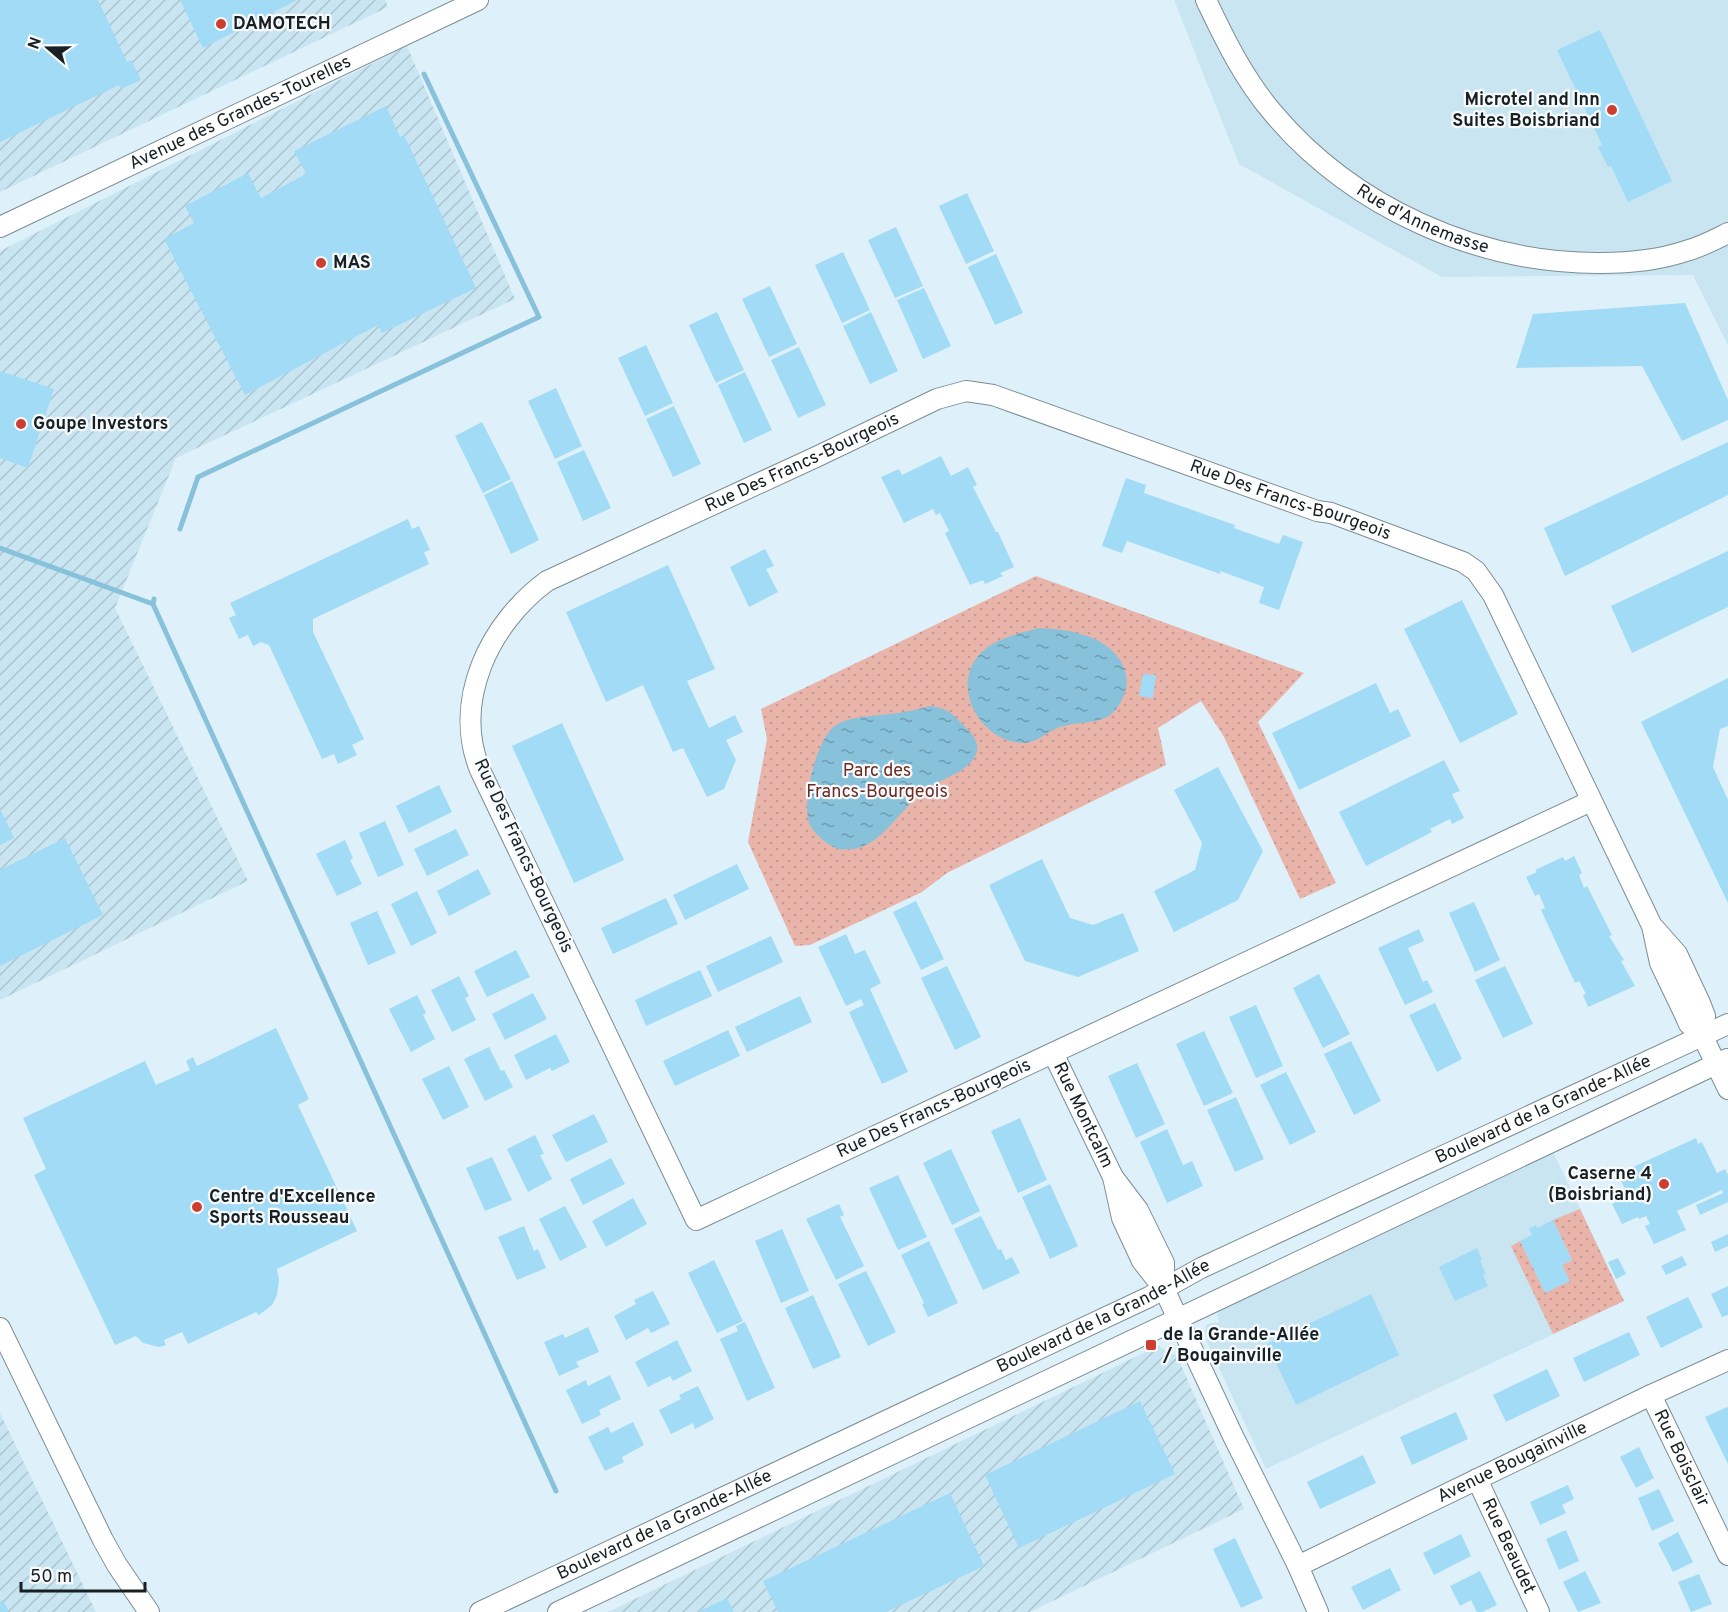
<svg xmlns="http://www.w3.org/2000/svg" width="1728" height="1612" font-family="Overpass,sans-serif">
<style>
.built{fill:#c9e5f1}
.industrial{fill:url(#industrial-furrows)}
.grass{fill:url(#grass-dots)}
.water{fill:url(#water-ripples)}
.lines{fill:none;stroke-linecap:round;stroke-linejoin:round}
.stream{stroke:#87c1da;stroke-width:5}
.building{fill:#a1dbf6}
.minor-casing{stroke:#7b8d95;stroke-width:22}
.minor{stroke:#fff;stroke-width:20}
.poi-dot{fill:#cc3f30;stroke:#f7fbfd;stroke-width:2}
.labels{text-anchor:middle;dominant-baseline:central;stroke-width:4.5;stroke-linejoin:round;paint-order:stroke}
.poi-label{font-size:18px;font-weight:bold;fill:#192023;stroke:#f7fbfd;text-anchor:start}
.street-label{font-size:18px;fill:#192023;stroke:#f7fbfd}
.park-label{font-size:18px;fill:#6e2920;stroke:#f7fbfd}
</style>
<defs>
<pattern id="industrial-furrows" width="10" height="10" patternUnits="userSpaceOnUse" patternTransform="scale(1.5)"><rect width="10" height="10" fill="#c9e5f1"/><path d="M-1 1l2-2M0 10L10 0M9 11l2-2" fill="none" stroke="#acc4ce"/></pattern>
<pattern id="grass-dots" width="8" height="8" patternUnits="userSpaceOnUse" patternTransform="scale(1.5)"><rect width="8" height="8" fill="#e9b5ab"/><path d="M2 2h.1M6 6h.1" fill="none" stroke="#c79b93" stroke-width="1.8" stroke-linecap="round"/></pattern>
<pattern id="water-ripples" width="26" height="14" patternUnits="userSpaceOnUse" patternTransform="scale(1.5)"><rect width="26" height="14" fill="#87c1da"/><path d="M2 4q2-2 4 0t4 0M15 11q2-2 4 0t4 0" fill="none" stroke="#6e9cb0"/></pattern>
</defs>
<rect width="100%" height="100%" fill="#def1fa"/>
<path class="built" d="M1174 0H1728V345L1693 275 1442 277 1239 164Z
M1553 1152 1624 1301 1266 1469 1207 1342 1205 1329 1207 1324 1219 1322 1217 1315 1218 1312Z"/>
<path class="industrial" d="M0 0H385L388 7 0 192Z
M407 46 515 299 176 458 115 608 248 881 0 1000V251Z
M1158 1346 1177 1356 1244 1509 1030 1612H608Z
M0 1413 96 1612H0Z"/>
<path class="grass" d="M1036 576 1304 673 1258 722 1336 883 1300 899 1224 737 1201 701 1158 728 1166 765 947 873 922 892 810 945 795 946 748 842 767 739 761 709Z
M1580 1209 1624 1301 1553 1334 1511 1246 1520 1241 1545 1292 1569 1281 1562 1265 1572 1260 1553 1220Z"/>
<path class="water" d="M1039 628C1054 629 1070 630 1084 635 1110 642 1135 667 1124 695 1120 705 1114 714 1105 718 1090 724 1075 722 1060 727 1047 731 1038 743 1023 743 984 742 953 694 975 660 988 640 1017 634 1039 628Z
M930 706C951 709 953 715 967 729 995 756 959 773 938 782 931 785 924 791 919 795 899 812 880 846 853 849 849 849 843 850 839 849 829 847 812 832 809 823 802 801 816 738 836 725 851 715 886 716 903 712 912 711 921 708 930 706Z"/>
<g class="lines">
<path class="stream" d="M180 529 198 477 539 317 424 74
M0 548 153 604
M154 599 153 604 556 1491"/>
</g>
<path class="building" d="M0 0H98L127 62 131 60 141 80 121 89 119 85 0 142Z
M180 0H297L203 48Z
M1600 30 1672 181 1628 202 1611 166 1608 167 1598 147 1602 145 1557 50Z
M386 106 400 137 404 135 476 288 382 333 378 325 245 395 164 239 194 223 185 206 248 173 261 198 306 174 294 151Z
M967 193 994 251 966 264 939 206Z
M896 227 923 286 895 298 868 240Z
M843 252 870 310 842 323 815 265Z
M996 254 1023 313 995 325 968 267Z
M770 286 797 344 769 357 742 299Z
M924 288 951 346 923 359 897 300Z
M1685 303 1728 400V420L1682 441 1642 366 1516 368 1533 314Z
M717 312 744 370 716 383 689 325Z
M871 312 898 371 870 384 843 326Z
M646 345 673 403 645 416 618 358Z
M799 347 826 405 798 418 771 360Z
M0 371 54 389 28 468 0 458Z
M745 372 772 430 744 443 718 385Z
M556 388 582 446 555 459 528 401Z
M674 406 701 464 673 477 646 419Z
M482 422 511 479 483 493 455 436Z
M1728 442V495L1565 576 1544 528Z
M584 450 611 508 583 521 557 462Z
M941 456 951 476 968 467 977 485 973 487 996 532H998L1014 567 1000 573 1003 576 985 584 983 580 970 585 945 533 949 531 940 513 936 515 933 509 904 523 881 477 899 469 902 475Z
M1126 478 1146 485 1144 493 1235 525 1234 528 1279 544 1283 535 1303 542 1279 610 1259 603 1264 587 1220 571V574L1127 541 1122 553 1102 546Z
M512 481 539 540 511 554 484 495Z
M408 519 412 529 419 526 430 550 424 552 429 564 313 619V632L364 739 352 745 357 755 338 764 334 754 322 759 269 645 261 642 253 646 248 635 239 639 229 618 236 615 230 603Z
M765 549 774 566 766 569 778 592 749 607 730 567Z
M1728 551V607L1632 653 1611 606Z
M668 565 715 669 687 681 709 728 735 715 743 732 726 740 736 760 724 789 707 797 683 748 673 752 643 685 606 702 566 612Z
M1462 600 1518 714 1460 743 1404 629Z
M1143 674 1156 675 1153 698 1139 696Z
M1728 678V726L1720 729 1713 767 1728 800V903L1641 722Z
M1376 683 1390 713 1398 709 1411 736 1299 790 1272 733Z
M562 723 624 860 574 883 512 746Z
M1444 760 1460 791 1452 794 1464 818 1452 824 1450 819 1430 829 1432 832 1366 866 1339 812Z
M1218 767 1263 851 1238 900 1174 932 1154 891 1195 870 1202 843 1174 790Z
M439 785 452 812 409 833 396 806Z
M0 809 14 838 0 845Z
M385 821 404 865 378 877 359 833Z
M456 829 469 855 427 876 414 849Z
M65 838 103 915 0 966V870Z
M345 840 353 858 350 860 362 884 337 896 316 854Z
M1574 856 1582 873 1579 875 1584 888 1587 886 1612 935 1609 936 1624 960 1621 961 1635 986 1588 1007 1583 995 1586 994 1579 981 1575 983 1541 910 1545 908 1539 894 1535 896 1526 877 1537 872 1535 870 1563 857 1565 861Z
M1042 859 1070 918 1093 925 1123 913 1139 951 1078 977 1025 961 989 885Z
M737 864 749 889 685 920 673 895Z
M478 869 491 894 449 916 437 891Z
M417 891 437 933 411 946 391 904Z
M666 898 678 924 613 954 601 928Z
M916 901 944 959 921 970 893 912Z
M1474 902 1500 960 1475 972 1449 913Z
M377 911 396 953 368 965 350 923Z
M1419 929 1424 941 1408 948 1423 982 1427 980 1433 992 1405 1005 1378 948Z
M846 934 855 954 865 950 881 983 870 989 908 1072 882 1084 849 1012 864 1005 861 999 846 1006 818 947Z
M771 936 783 962 718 992 706 966Z
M516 950 530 977 487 997 474 971Z
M947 966 981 1037 955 1050 921 978Z
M1505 966 1533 1024 1503 1038 1475 980Z
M700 970 712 996 646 1026 635 1000Z
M1319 974 1350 1034 1323 1048 1293 988Z
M459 976 469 996 465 998 476 1020 452 1032 431 990Z
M533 993 547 1019 505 1040 492 1014Z
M417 995 426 1013 423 1015 435 1039 411 1052 389 1009Z
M800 996 812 1022 747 1052 735 1027Z
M1435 1003 1462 1059 1437 1072 1409 1015Z
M1256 1005 1283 1066 1256 1078 1229 1017Z
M276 1028 309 1099 298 1105 357 1231 277 1269 279 1280 277 1295 272 1305 259 1315 256 1312 188 1344 182 1332 164 1340 166 1345 159 1347 143 1343 136 1336 115 1345 34 1175 46 1169 23 1118 145 1061 156 1085 190 1070 186 1061 193 1057 197 1066Z
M728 1030 740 1056 675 1086 663 1061Z
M1204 1031 1233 1093 1204 1106 1176 1044Z
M556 1034 570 1062 552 1071 550 1068 526 1080 514 1055Z
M1351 1041 1381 1101 1354 1115 1324 1054Z
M489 1047 501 1071 504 1070 513 1087 485 1101 464 1059Z
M1137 1063 1165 1124 1136 1138 1108 1076Z
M449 1066 469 1107 443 1120 422 1079Z
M1286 1072 1316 1132 1290 1145 1260 1085Z
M1236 1097 1264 1159 1235 1172 1207 1110Z
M594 1114 608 1142 566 1162 552 1135Z
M1020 1118 1047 1180 1018 1193 991 1131Z
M1167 1129 1183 1165 1192 1161 1203 1186 1167 1203 1140 1142Z
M535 1135 544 1154 540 1155 552 1179 528 1192 507 1149Z
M1696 1138 1698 1144 1702 1142 1717 1173 1725 1169 1728 1175V1202L1700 1215 1696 1205 1723 1193 1722 1190 1677 1211 1686 1230 1654 1244 1645 1226 1650 1224 1646 1216 1639 1219 1638 1217 1622 1224 1612 1204 1628 1196 1618 1174Z
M951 1149 980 1211 952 1225 923 1163Z
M492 1157 512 1200 485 1211 466 1168Z
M611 1158 625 1184 583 1205 570 1179Z
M898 1175 927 1237 898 1250 869 1188Z
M1050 1184 1078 1246 1050 1259 1022 1197Z
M633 1198 647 1224 606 1247 592 1221Z
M839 1204 844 1215 840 1217 864 1266 836 1280 806 1219Z
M565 1206 587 1247 560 1261 539 1219Z
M981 1216 998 1250 1001 1249 1006 1260 1012 1257 1020 1273 983 1290 954 1229Z
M1553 1220 1572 1260 1562 1265 1570 1281 1545 1293 1520 1241 1532 1235 1529 1229 1536 1225 1537 1228Z
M524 1226 534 1251 538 1249 546 1268 517 1280 498 1237Z
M782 1229 809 1291 781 1303 755 1241Z
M1728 1234V1246L1715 1252 1711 1242Z
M929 1241 958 1303 928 1317 922 1304 924 1303 901 1255Z
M1477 1248 1482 1260 1480 1261 1486 1274 1483 1275 1488 1286 1455 1301 1439 1267Z
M1682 1256 1687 1265 1666 1275 1661 1266Z
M1618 1258 1626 1274 1616 1279 1608 1262Z
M714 1260 743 1321 717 1333 688 1273Z
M866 1271 896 1332 868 1346 838 1284Z
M1728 1286V1315L1722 1317 1711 1294Z
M653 1291 670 1324 651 1333 648 1328 626 1340 614 1316 636 1304 634 1300Z
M1371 1294 1399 1355 1296 1405 1267 1344Z
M813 1295 841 1357 813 1369 785 1308Z
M1688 1297 1703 1327 1661 1348 1646 1317Z
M745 1322 775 1388 747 1401 720 1339 738 1331 736 1326Z
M588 1327 599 1352 576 1362 579 1367 559 1376 544 1342 563 1334 565 1338Z
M1629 1332 1640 1355 1584 1382 1573 1358Z
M677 1340 692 1371 673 1381 670 1376 648 1387 635 1362Z
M1547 1369 1560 1396 1506 1422 1493 1395Z
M610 1375 621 1399 599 1410 601 1415 582 1424 566 1390 586 1380 588 1386Z
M698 1386 714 1419 695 1429 693 1423 671 1434 659 1410 681 1399 679 1395Z
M1140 1401 1175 1474 1019 1548 985 1475Z
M1727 1407 1728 1408V1464L1705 1417Z
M1456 1412 1468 1439 1412 1465 1400 1437Z
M633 1422 644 1445 622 1457 624 1462 605 1471 588 1437 608 1427 611 1433Z
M1639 1447 1654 1478 1636 1488 1620 1457Z
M1363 1455 1376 1483 1320 1509 1307 1482Z
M1568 1485 1574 1499 1562 1505 1566 1513 1540 1525 1530 1502Z
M1659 1489 1674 1521 1652 1531 1638 1498Z
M950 1493 984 1566 886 1612H778L763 1581Z
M1566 1530 1579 1561 1559 1570 1546 1539Z
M1678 1532 1693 1562 1673 1572 1658 1543Z
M1461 1534 1471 1556 1434 1575 1423 1553Z
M1235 1538 1263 1598 1241 1608 1213 1549Z
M1390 1568 1401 1590 1363 1610 1351 1587Z
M1480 1571 1497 1605 1482 1612H1477L1471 1600 1460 1606 1450 1586Z
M1585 1571 1601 1603 1578 1612 1563 1582Z
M1699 1574 1712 1604 1691 1612 1678 1582Z
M727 1598 734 1612H698Z
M3 1600 9 1612H0V1602Z"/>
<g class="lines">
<defs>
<g id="minor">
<path id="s1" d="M1206 0C1225 40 1244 79 1273 113 1352 207 1478 264 1601 263 1630 263 1659 260 1686 251 1701 247 1714 240 1728 233"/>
<path id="s2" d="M0 227 478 0"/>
<path id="s3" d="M1591 801 696 1220 480 770C452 700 490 623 547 581L816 457 937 399 966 391 993 395 1317 511 1331 513 1463 562 1476 571 1493 595 1652 926 1660 963 1684 1013 1689 1024 1703 1037 1728 1089"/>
<path d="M1654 928 1677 954 1700 1003 1705 1016 1703 1037"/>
<path id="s4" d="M1053 1053 1113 1177 1138 1210 1164 1263V1289"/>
<path d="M1113 1177 1122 1218 1142 1261 1164 1289 1233 1436 1298 1566 1318 1612"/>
<path d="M0 1328 103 1540 117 1565 149 1612"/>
<path id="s5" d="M1651 1395 1728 1555"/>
<path id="s6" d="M1477 1479 1539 1612"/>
<path id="s7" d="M1298 1566 1651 1395 1728 1360"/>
<path id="s8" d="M480 1612 1149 1297 1201 1268 1728 1024"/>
<path d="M558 1612 1727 1059"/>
</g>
</defs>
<use href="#minor" class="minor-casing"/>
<use href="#minor" class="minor"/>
</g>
<g class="poi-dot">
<circle cx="221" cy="24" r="6"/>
<circle cx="1612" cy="110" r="6"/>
<circle cx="321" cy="263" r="6"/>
<circle cx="21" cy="424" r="6"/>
<circle cx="1664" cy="1184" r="6"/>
<circle cx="197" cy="1207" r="6"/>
<rect x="1145" y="1339" width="12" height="12" rx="3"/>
</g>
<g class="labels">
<g class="poi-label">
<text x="233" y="24">DAMOTECH</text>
<text x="1600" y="100" text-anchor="end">Microtel and Inn<tspan x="1600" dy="21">Suites Boisbriand</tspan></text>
<text x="333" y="263">MAS</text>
<text x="33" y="424">Goupe Investors</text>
<text x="1652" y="1174" text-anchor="end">Caserne 4<tspan x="1652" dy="21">(Boisbriand)</tspan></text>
<text x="209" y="1197">Centre d'Excellence<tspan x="209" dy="21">Sports Rousseau</tspan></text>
<text x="1163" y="1335">de la Grande-Allée<tspan x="1163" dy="21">/ Bougainville</tspan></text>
</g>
<g class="street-label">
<text stroke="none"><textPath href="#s2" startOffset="266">Avenue des Grandes-Tourelles</textPath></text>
<text stroke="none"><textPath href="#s1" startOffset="318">Rue d'Annemasse</textPath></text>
<text stroke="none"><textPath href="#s3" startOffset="1984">Rue Des Francs-Bourgeois</textPath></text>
<text stroke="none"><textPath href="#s3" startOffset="2506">Rue Des Francs-Bourgeois</textPath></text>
<text transform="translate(523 856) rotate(65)">Rue Des Francs-Bourgeois</text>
<text transform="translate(934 1109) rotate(-25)">Rue Des Francs-Bourgeois</text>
<text stroke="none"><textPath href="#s8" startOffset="1176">Boulevard de la Grande-Allée</textPath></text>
<text stroke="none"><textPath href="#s4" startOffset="69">Rue Montcalm</textPath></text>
<text stroke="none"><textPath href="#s8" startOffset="690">Boulevard de la Grande-Allée</textPath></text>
<text stroke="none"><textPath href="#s5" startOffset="70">Rue Boisclair</textPath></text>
<text stroke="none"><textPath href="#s7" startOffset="238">Avenue Bougainville</textPath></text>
<text stroke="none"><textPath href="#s8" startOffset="204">Boulevard de la Grande-Allée</textPath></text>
<text stroke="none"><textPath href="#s6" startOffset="74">Rue Beaudet</textPath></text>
</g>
<g class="park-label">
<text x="877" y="771">Parc des<tspan x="877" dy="21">Francs-Bourgeois</tspan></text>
</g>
</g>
<g transform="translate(48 48) rotate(290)" stroke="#f7fbfd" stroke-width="4.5" paint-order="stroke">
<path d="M0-4.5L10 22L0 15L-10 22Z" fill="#192023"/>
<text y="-9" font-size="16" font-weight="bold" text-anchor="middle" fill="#192023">N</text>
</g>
<path d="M21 1582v9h124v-9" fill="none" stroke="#192023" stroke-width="3"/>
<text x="30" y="1582" font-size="18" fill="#192023" stroke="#f7fbfd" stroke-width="4.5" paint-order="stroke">50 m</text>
</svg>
